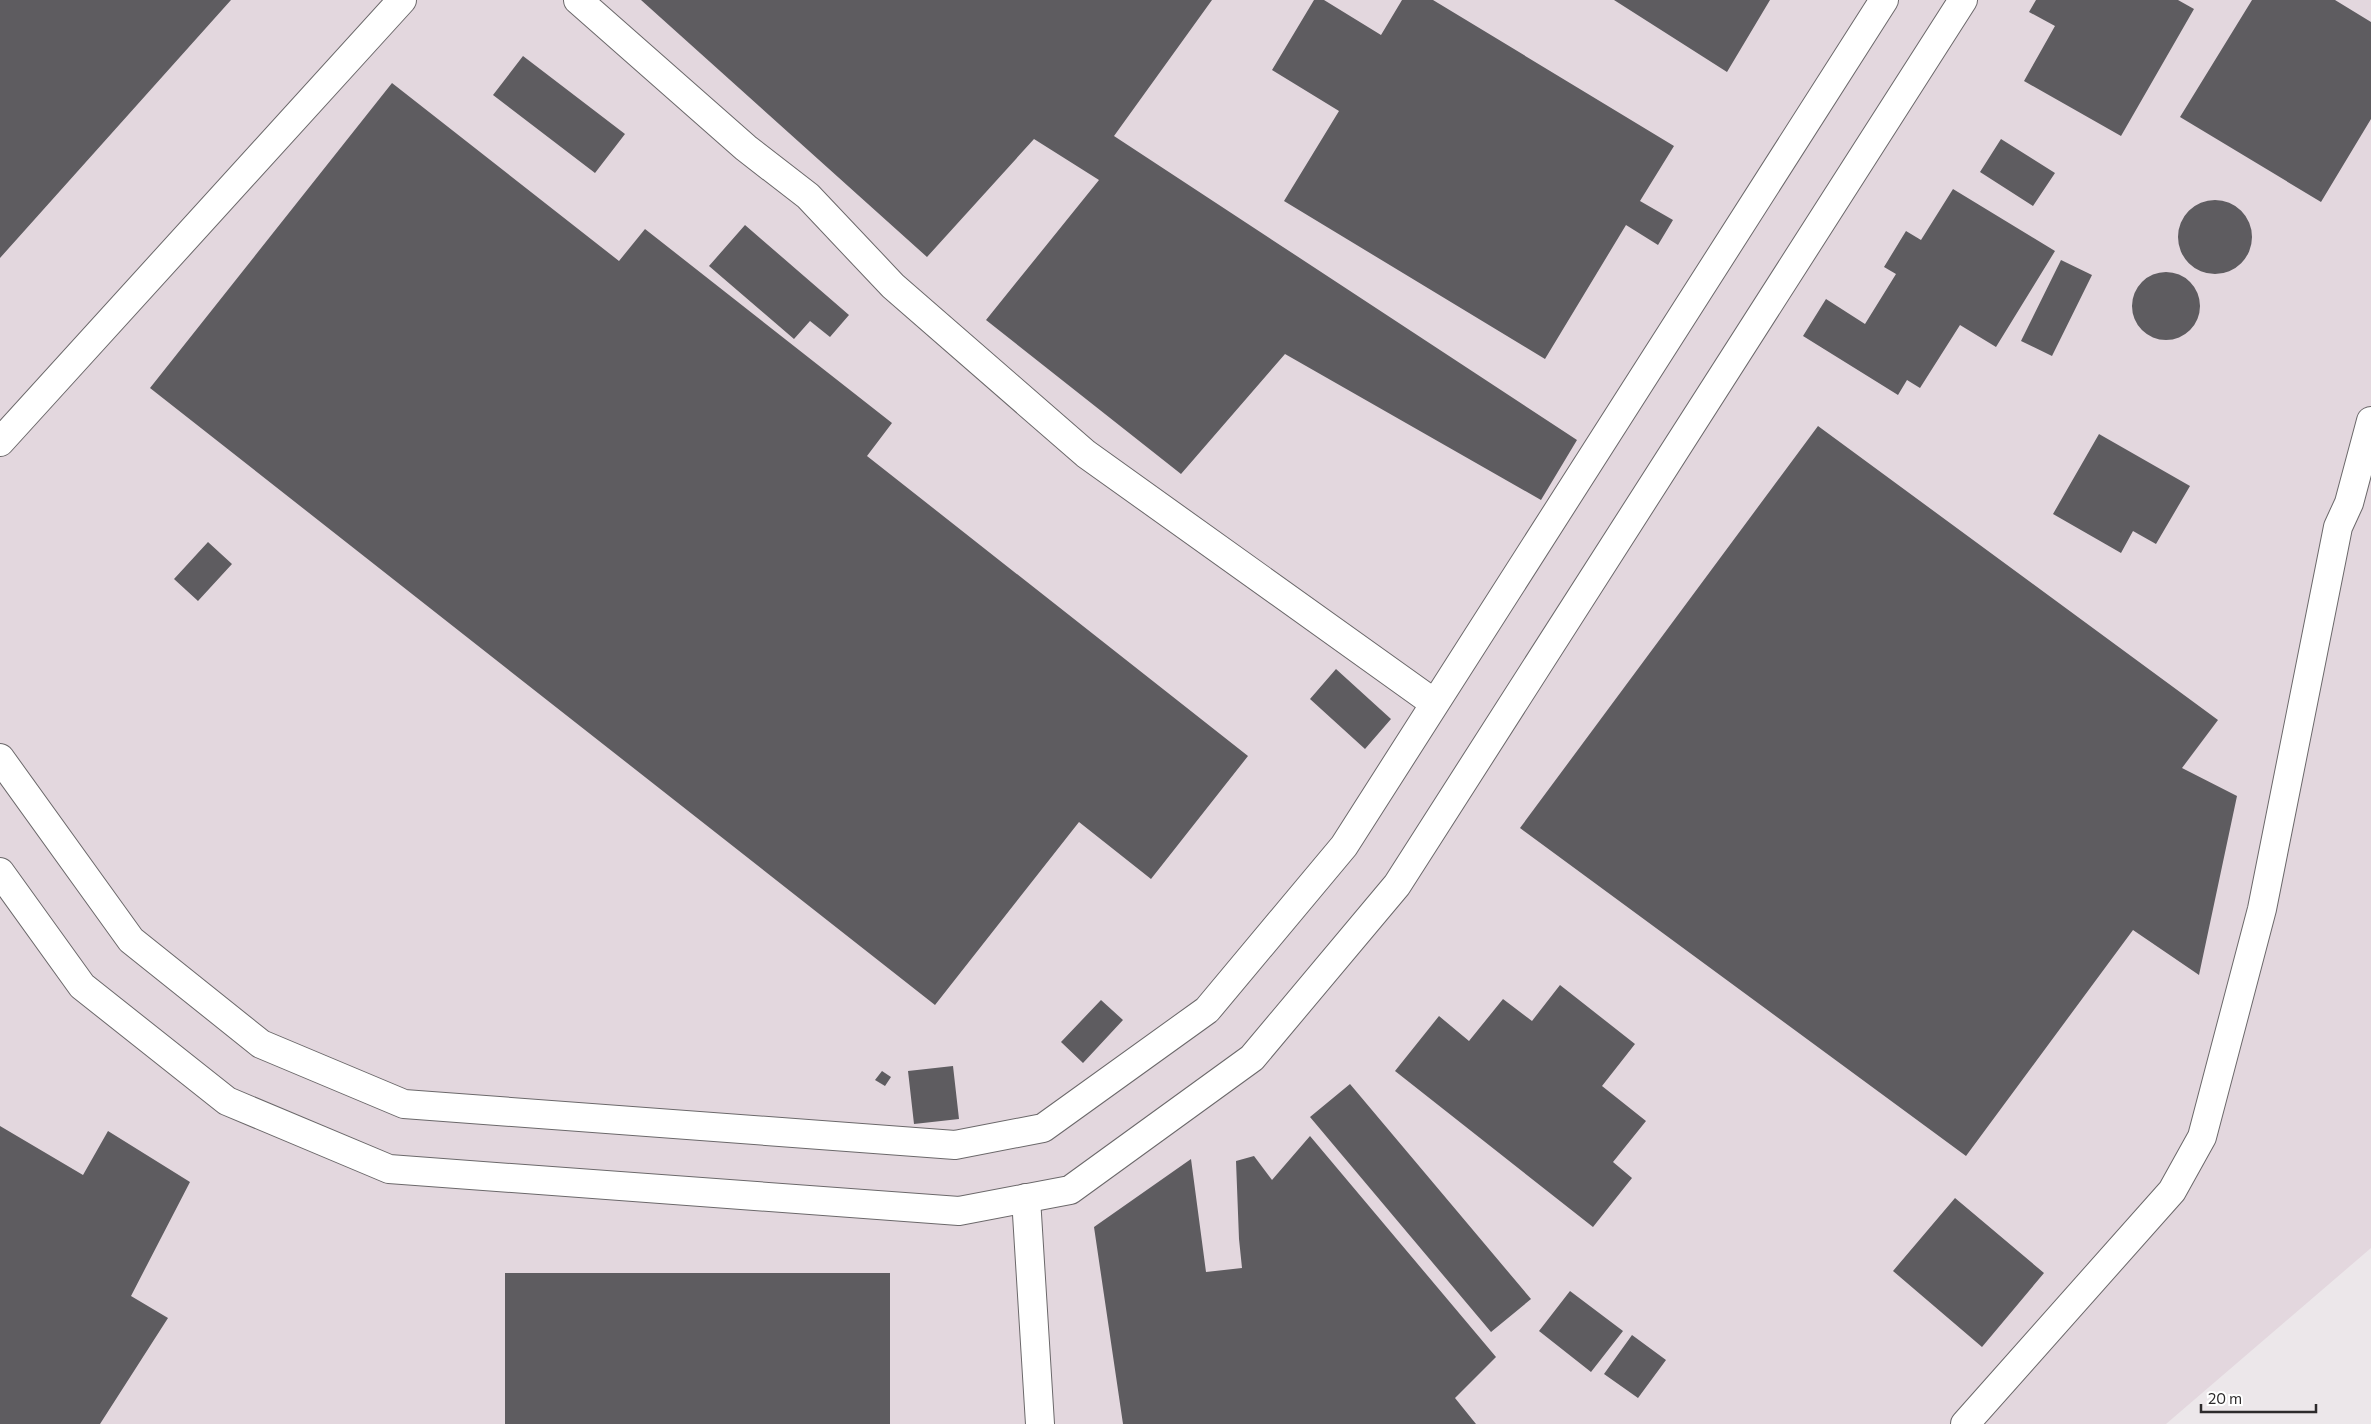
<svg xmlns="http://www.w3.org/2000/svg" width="2371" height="1424" font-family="Commissioner,sans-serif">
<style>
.built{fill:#e3d7de}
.building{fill:#5e5c60}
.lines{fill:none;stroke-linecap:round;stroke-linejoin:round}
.minor-casing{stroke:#6b686a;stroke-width:30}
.tertiary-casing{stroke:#6b686a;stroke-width:30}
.minor{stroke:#fff;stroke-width:28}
.tertiary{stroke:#fff;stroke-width:28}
</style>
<rect width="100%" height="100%" fill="#ece7ea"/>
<path class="built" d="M0 0H2371V1248L2166 1424H0Z"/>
<path class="building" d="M0 0H231L0 258Z
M641 0H1212L1114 136 1577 440 1541 500 1285 354 1181 474 986 320 1099 180 1034 139 927 257Z
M1314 0H1324L1381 35 1402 0H1433L1674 146 1640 201 1673 220 1658 245 1626 225 1545 359 1284 201 1339 111 1272 70Z
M1614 0H1770L1727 72Z
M2036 0H2178L2194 9 2121 136 2024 81 2055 26 2029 12Z
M2252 0H2335L2371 22V119L2321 202 2180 117Z
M523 56 625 134 595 173 493 95Z
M392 83 619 261 645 229 892 423 867 456 1248 756 1151 879 1079 822 935 1005 150 388Z
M2001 139 2055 173 2033 206 1980 172Z
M1953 189 2055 251 1996 347 1960 325 1920 388 1907 380 1898 395 1803 336 1826 299 1865 324 1896 274 1884 267 1906 231 1921 240Z
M2178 237a37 37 0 1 1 74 0a37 37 0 1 1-74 0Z
M745 225 849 315 830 337 810 321 794 339 709 266Z
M2061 260 2092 275 2052 356 2021 341Z
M2132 306a34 34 0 1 1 68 0a34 34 0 1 1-68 0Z
M1818 426 2218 720 2182 768 2237 796 2199 975 2133 930 1966 1156 1520 828Z
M2099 434 2190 486 2156 544 2133 531 2121 553 2053 514Z
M208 542 232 564 198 601 174 579Z
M1336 669 1391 719 1365 749 1310 699Z
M1560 985 1635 1044 1602 1086 1646 1121 1613 1162 1632 1178 1593 1227 1395 1071 1439 1016 1469 1041 1503 999 1532 1021Z
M1101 1000 1123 1020 1083 1063 1061 1042Z
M953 1066 959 1119 914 1124 908 1071Z
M882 1071 891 1077 885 1086 875 1080Z
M1350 1084 1531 1299 1491 1332 1310 1117Z
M0 1126 83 1175 108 1131 190 1182 131 1296 168 1318 100 1424H0Z
M1310 1136 1496 1357 1455 1398 1476 1424H1123L1094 1227 1191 1159 1206 1272 1242 1268 1239 1239 1236 1161 1254 1156 1272 1180Z
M1955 1198 2044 1273 1982 1347 1893 1271Z
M505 1273H890V1424H505Z
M1570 1291 1623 1331 1591 1372 1539 1331Z
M1632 1335 1666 1360 1638 1398 1604 1374Z"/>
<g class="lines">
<defs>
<path id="minor" d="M578 0 746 148 808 196 893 286 1086 454 1434 703
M0 442 402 0
M1026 1198 1040 1424
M1965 1424 2172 1191 2202 1137 2262 909 2338 527 2349 503 2371 421"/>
<path id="tertiary" d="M0 758 131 940 261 1044 404 1104 955 1145 1043 1128 1207 1010 1344 846 1884 0
M0 872 82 986 227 1101 389 1169 959 1211 1070 1190 1252 1058 1397 885 1963 0"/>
</defs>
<use href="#minor" class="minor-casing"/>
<use href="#tertiary" class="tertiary-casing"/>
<use href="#minor" class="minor"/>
<use href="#tertiary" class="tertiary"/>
</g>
<path d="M2201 1404v8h115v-8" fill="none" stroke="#2c2a2b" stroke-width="2.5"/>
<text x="2208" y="1404" font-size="15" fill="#2c2a2b" stroke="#ffffff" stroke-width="4" paint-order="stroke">20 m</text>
</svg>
